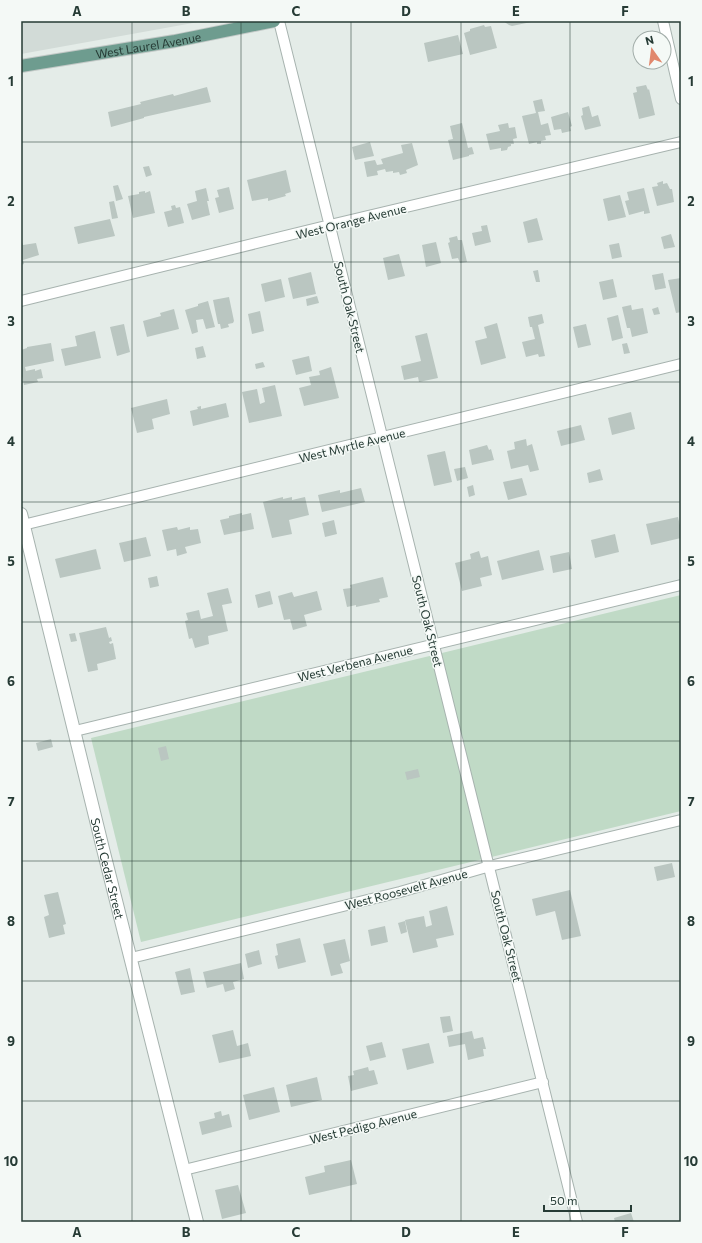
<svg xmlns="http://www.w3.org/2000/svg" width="702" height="1243" font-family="Commissioner,sans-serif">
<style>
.built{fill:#d2dbd7}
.green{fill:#c0dac6}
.building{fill:#bac6c1}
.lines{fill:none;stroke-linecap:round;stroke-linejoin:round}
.minor-casing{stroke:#a7b3af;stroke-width:12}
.tertiary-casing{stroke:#a7b3af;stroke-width:14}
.primary-casing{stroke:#c2c8c6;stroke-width:14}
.minor{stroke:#fff;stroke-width:10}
.tertiary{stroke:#fff;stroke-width:12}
.primary{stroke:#6e9c8f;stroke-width:12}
.grid{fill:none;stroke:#263b35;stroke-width:1;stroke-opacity:0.55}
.labels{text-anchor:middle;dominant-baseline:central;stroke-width:3;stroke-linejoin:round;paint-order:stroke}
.street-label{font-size:12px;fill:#263b35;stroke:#f4f9f6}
.neatline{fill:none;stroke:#263b35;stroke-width:1.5}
.grid-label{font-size:13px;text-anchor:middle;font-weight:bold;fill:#263b35}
</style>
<rect width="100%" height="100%" fill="#e4ece8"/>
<path class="built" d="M21 21H204L21 54Z"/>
<path class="green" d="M681 595V811L141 942 91 738Z"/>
<path class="building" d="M503 21H531V22L512 26 509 25Z
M484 25 485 27 491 26 497 48 470 55 464 33 470 31V29Z
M458 35 463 54 428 62 424 43Z
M646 85 648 90 649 89 655 115 639 119 633 93 637 92 636 87Z
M207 87 211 102 144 117V118L111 127 108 112 141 104 140 102 173 94 174 96Z
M542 99 545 111 538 112 541 125 548 123 551 135 545 136 546 140 541 141V144H537V142L529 144 522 116 536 113 533 101Z
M589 106 592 117 598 115 601 126 585 130 581 116 583 115 582 108Z
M568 112 572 126 570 127 571 131 562 133 561 129 554 130 551 117Z
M462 123 468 148 472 147 474 154 469 155V156L453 160 448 140 453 139 450 126Z
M508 123 509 128 515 127 517 138 513 139 514 144H511V146L508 147 507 150 501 151V148L490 150 486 134 500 131 498 125Z
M370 142 374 156 355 160 352 147Z
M412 143 418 165 406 170 407 173 400 175 399 172 393 173V171L386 172 385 169 377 171 378 175 367 177 364 162 375 160 377 165 383 164 381 159 403 153 401 145Z
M149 166 152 175 146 177 143 167Z
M286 170 291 192 285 194 286 196 268 201V198L252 201 247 180Z
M663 181V184L667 183 670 189H672L674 202 657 206 652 187 658 186 657 183Z
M118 185 123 199 116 201 113 186Z
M229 187 234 209 219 213 215 198 219 197 217 190Z
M206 188 209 201H207L210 215 192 220 187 204 197 201 195 191Z
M644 188 650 213 644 214V211L629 215 625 201 629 200 627 192Z
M145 191V193L150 191 155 213 133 218 128 196 139 194V192Z
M620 195 626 217 608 221 603 199Z
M114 201 118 218 112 219 109 202Z
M175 205 176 208 180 207 184 223 168 227 164 212 172 210 171 206Z
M537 218 543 240 528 243 523 222Z
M110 219 115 236 78 244 74 227Z
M487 225 491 242 475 246 472 233 482 231 481 226Z
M671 234 675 247 664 249 661 237Z
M457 236 458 240H462L467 262 460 263 458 258 452 259 448 243 450 242 449 238Z
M21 240 23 245 36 243 39 255 23 260 24 264 21 265Z
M436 242 441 263 426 267 422 245Z
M619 243 622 257 612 259 609 245Z
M399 254 405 276 388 280 383 258Z
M538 270 540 282H536L533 271Z
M311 272 316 294 293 299 288 278Z
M663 273 666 288 655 290 652 275Z
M681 278V312L676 313 668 280Z
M281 279 285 297 265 302 261 284Z
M613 279 617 297 603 300 599 282Z
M317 296 319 303 307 306 306 299Z
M229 297 234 321 233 323 228 324 229 327 221 329 220 324H218L213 300Z
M208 301 215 327 206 329 203 319 196 320 198 332 192 334 185 310 198 306V304Z
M631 305 632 310 643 308 648 333 632 337 630 328H627L622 307Z
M658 307 660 314 654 315 652 309Z
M174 309 179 329 147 337 143 321 161 316 160 313Z
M260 311 264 331 252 334 248 314Z
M542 314 544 323 538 325 545 356 539 357 538 354 526 357 522 342 535 339 532 327H530L528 317Z
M618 315 623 338 612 341 607 318Z
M497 323 506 358 481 365 475 341 487 338 484 327Z
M124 324 130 352 117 356 110 327Z
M586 324 591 345 578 348 573 327Z
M95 331 101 358 65 366 61 349 77 346 75 336Z
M427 333 438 378 419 382 418 377 404 380 401 366 421 361 415 336Z
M51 343 54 361 25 367 26 371 35 369V371L41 369 43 378 37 379 38 382 24 385 21 372V356L22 355 21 350 27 348V347Z
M627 343 630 353 624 354 622 344Z
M203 346 206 357 197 359 195 348Z
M309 356 312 371 296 375 292 360Z
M263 362 265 367 256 369 255 364Z
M331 367 339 398 304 406 299 388 311 385 309 377 320 375 319 371Z
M275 385 282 416 249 423 242 392 257 389 260 404 265 402 262 388Z
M167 399 170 414 152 419 154 429 137 433 131 408Z
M226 403 229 417 193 426 190 411 198 409 197 407 201 406V409Z
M631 412 635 429 612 435 608 418Z
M581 425 585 440 561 446 557 431Z
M526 439 527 446 532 444 539 470 530 472 528 465 511 469 507 451 515 449 514 442Z
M487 445 489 450 491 449 494 460 472 465 469 450Z
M445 451 452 482 434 486 427 455Z
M465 467 468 478 457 481 454 469Z
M600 469 603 480 589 483 587 473Z
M522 478 527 495 508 500 503 482Z
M473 485 475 495 469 497 467 487Z
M361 488 365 502 322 512 318 495 340 490V493Z
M283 497V499L292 497V500L305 497 309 515 289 520 292 534 272 538 263 502Z
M242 513V515L251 513 254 529 224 535 220 520 229 518V516Z
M678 517 681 530V538L651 545 646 524Z
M334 520 337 534 325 537 322 523Z
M177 527 178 530 190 527V530L198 529 201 543 185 547 187 553 177 556 176 549 167 551 162 530Z
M615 534 619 552 595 558 591 540Z
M146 537 151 556 124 562 119 543Z
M96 549 101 569 60 578 55 559Z
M539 550 544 570 502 580 497 561Z
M479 551 481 558 488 556 492 575 480 578 482 586 462 591 455 563 471 559 470 554Z
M569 552 572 569 553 573 550 556Z
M157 576 159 586 150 588 148 578Z
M383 577 388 597 379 599 380 602 356 607V605L347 607 343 589 351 588 350 585Z
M228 588 232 603 222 605 228 631 208 636 209 644 195 648 192 638 189 639 185 621 188 620 186 613 199 610 201 619 213 616 207 593Z
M270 591 273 604 258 608 255 595Z
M317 591 322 610 304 615 307 626 293 630 290 619 284 620 278 596 292 592 294 597Z
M106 627 109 638 111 637 112 641 109 642 110 644 113 643 116 659 97 664 98 670 88 672 79 633Z
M75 633 77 641 71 642 69 634Z
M51 739 53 747 38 751 36 743Z
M166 746 169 759 161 761 158 748Z
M418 769 420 777 407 780 405 772Z
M672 863 675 877 657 881 654 867Z
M570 890 581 936 562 940 555 911 536 916 532 899Z
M58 892 66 924 63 925 65 934 49 938 44 917 49 915 44 895Z
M447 906 454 935 436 939 438 947 413 953 405 920 424 916 426 927 432 925 429 911Z
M405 921 407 932 401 934 398 923Z
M385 926 388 942 371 946 368 930Z
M300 938 306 962 278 969 275 956 278 955 276 944Z
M345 939 350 961 340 964 343 973 331 976 323 944Z
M259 950 262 964 248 968 245 954Z
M241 963 244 979 233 982 235 989 225 992 223 984 207 988 203 972Z
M190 968 195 992 181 995 175 972Z
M450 1016 453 1031 443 1033 440 1017Z
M233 1030 237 1046 248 1043 251 1056 219 1063 212 1035Z
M472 1031 474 1039 483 1037 486 1049H483L484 1056 468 1060 465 1044 449 1047 447 1036Z
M382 1042 386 1057 370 1061 366 1046Z
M429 1043 434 1063 407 1070 402 1049Z
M368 1067 369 1071 374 1070 378 1084 351 1091 348 1076 354 1075 353 1071Z
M317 1077 322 1100 291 1107 286 1085Z
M274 1087 280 1112 249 1120 243 1095Z
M221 1111 222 1116 229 1114 232 1127 202 1135 199 1122 215 1118 214 1113Z
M351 1160 357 1184 309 1195 305 1177 325 1172 324 1166Z
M238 1185 246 1213 222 1219 215 1190Z
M631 1213 634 1222H615L614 1218Z"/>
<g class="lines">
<defs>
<path id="minor" d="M279 21 577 1222
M663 21 681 99
M21 301 330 225 681 142
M23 525 681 364
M75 731 681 585
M131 958 400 892 490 866 681 820
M184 1170 543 1082"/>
<g id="tertiary">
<path id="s1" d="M21 514 104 853 197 1222"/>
</g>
<g id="primary">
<path id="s2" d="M21 66 175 41 274 21"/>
</g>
</defs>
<use href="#minor" class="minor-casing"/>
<use href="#tertiary" class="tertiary-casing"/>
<use href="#primary" class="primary-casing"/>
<use href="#minor" class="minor"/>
<use href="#tertiary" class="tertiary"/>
<use href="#primary" class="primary"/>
</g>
<path class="grid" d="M132 21V1222M241 21V1222M351 21V1222M461 21V1222M570 21V1222M21 142H681M21 262H681M21 382H681M21 502H681M21 622H681M21 741H681M21 861H681M21 981H681M21 1101H681"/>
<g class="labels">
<g class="street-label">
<text stroke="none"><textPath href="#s2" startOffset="129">West Laurel Avenue</textPath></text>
<text transform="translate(351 221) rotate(-14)">West Orange Avenue</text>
<text transform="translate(350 307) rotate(76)">South Oak Street</text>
<text transform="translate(352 445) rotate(-14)">West Myrtle Avenue</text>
<text transform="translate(428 621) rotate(76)">South Oak Street</text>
<text transform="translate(355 663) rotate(-14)">West Verbena Avenue</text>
<text stroke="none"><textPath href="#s1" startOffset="365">South Cedar Street</textPath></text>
<text transform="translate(406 889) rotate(-15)">West Roosevelt Avenue</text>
<text transform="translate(507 936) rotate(76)">South Oak Street</text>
<text transform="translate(363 1126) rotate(-14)">West Pedigo Avenue</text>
</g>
</g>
<rect width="702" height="1243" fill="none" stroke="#f4f9f6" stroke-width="44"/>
<g transform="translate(652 50) rotate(346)"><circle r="19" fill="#f4f9f6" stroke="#a2ada9"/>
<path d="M0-3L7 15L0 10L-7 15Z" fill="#e1886d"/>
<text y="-6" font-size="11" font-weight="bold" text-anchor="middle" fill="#263b35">N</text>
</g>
<path d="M544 1205v6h87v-6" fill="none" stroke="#263b35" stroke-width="2"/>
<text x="550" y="1205" font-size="12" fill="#263b35" stroke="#f4f9f6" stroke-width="3" paint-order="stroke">50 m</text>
<rect x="22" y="22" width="658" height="1199" class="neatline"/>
<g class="grid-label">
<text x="77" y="16">A</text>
<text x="186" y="16">B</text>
<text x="296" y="16">C</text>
<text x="406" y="16">D</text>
<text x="516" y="16">E</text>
<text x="625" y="16">F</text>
<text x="11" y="86">1</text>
<text x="691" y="86">1</text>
<text x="11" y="206">2</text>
<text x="691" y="206">2</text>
<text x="11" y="326">3</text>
<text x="691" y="326">3</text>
<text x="11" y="446">4</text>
<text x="691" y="446">4</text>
<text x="11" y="566">5</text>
<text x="691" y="566">5</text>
<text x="11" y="686">6</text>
<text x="691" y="686">6</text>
<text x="11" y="806">7</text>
<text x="691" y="806">7</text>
<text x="11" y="926">8</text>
<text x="691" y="926">8</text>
<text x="11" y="1046">9</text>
<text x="691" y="1046">9</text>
<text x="11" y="1166">10</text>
<text x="691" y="1166">10</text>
<text x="77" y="1237">A</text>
<text x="186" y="1237">B</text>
<text x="296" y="1237">C</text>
<text x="406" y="1237">D</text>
<text x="516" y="1237">E</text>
<text x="625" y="1237">F</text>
</g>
</svg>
